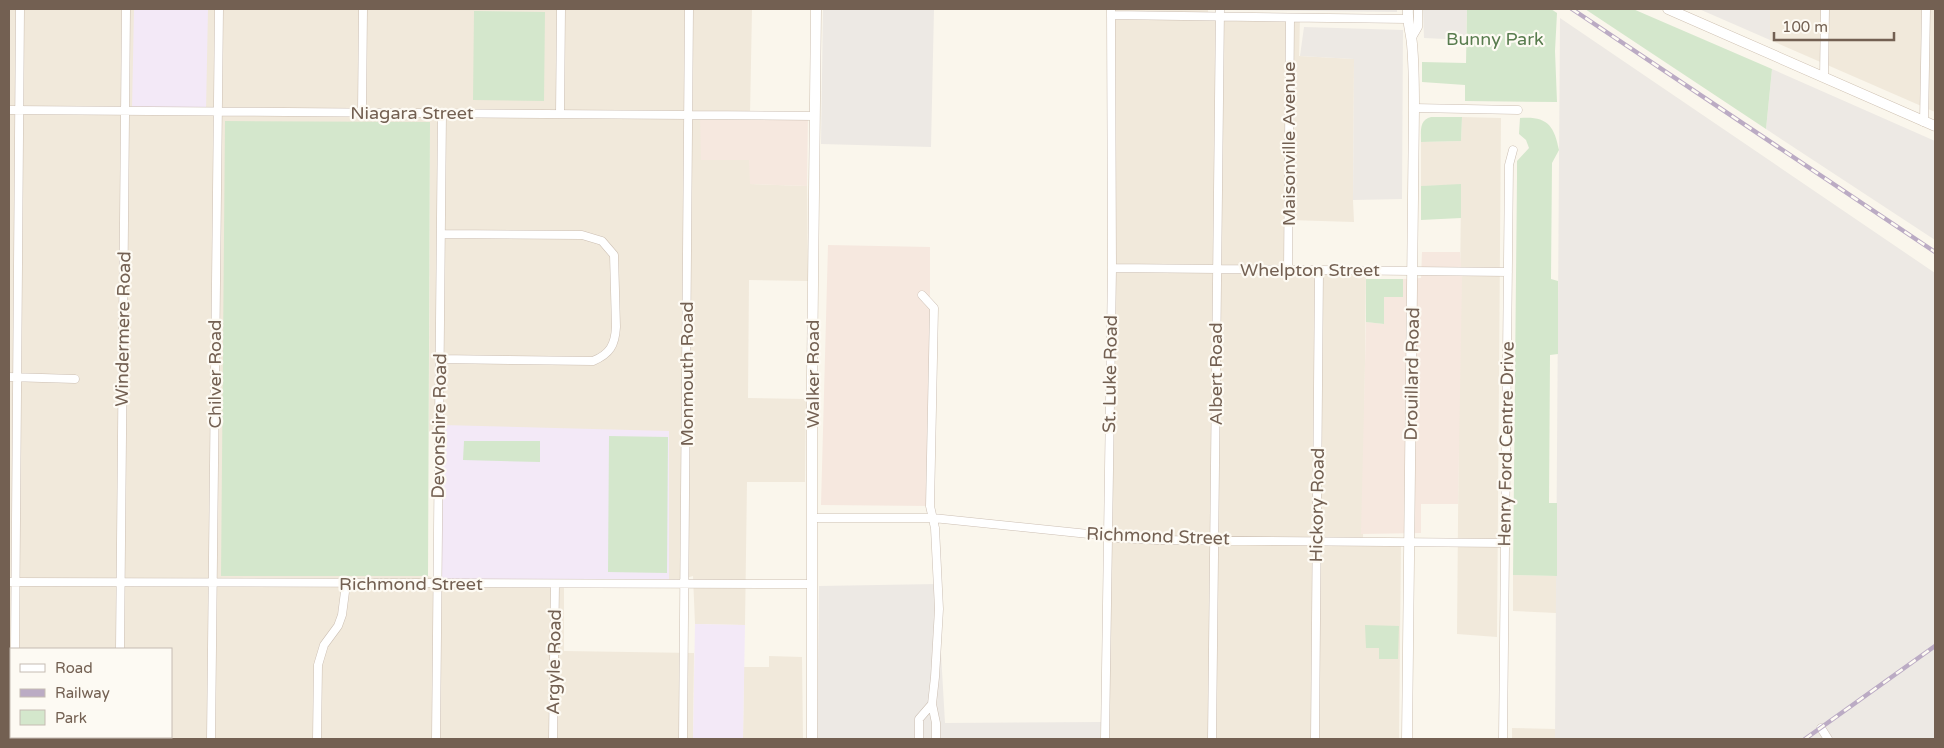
<svg xmlns="http://www.w3.org/2000/svg" width="1944" height="748" viewBox="0 0 1944 748" font-family="'Varela Round',sans-serif">
<style>
.residential{fill:#f1e9db;fill-rule:evenodd}
.commercial{fill:#f6e8df}
.industrial{fill:#ede9e4}
.education{fill:#f3e9f7}
.green{fill:#d4e7cc}
.lines{fill:none;stroke-linecap:round;stroke-linejoin:round}
.street-casing{stroke:#ccbfb3;stroke-width:9}
.secondary-casing{stroke:#cec0b1;stroke-width:11}
.street{stroke:#fff;stroke-width:8}
.secondary{stroke:#fff;stroke-width:10}
.rail-casing{stroke:#bbabc4;stroke-width:4.5}
.rail{stroke:#fdfaf3;stroke-width:2.5;stroke-dasharray:8;stroke-linecap:butt}
.labels{text-anchor:middle;dominant-baseline:central;stroke-width:4.5;stroke-linejoin:round;paint-order:stroke}
.park-label{font-size:18px;fill:#587c4e;stroke:#fdfaf3}
.street-label{font-size:18px;fill:#736052;stroke:#fdfaf3}
</style>
<rect width="100%" height="100%" fill="#faf6ec"/>
<path class="residential" d="M9,9H752L750,115L701,160H750V184L807,186L808,281L749,280L748,398L806,399L805,482H747L745,625L695,624L693,576L669,583L442,425L429,432L430,122L221,576H428L441,580L564,581V651L694,653L693,739H9ZM11,649H171V737H11Z
M1110,9H1208V15L1300,18L1299,56L1354,59L1353,200L1354,222L1289,220L1288,269L1366,270L1363,540L1401,542L1399,739H1106Z
M1770,9H1935V112L1770,40Z
M1462,117L1501,118L1497,637L1457,634L1461,185L1421,186V142L1461,141Z
M1513,575L1557,576L1556,613L1513,611Z
M769,656L802,657L803,739H743L744,667H769Z
M1512,728L1556,729L1555,739H1512Z"/>
<path class="commercial" d="M700,114L808,115L807,186L750,184L749,160H701Z
M828,245L930,247V506L821,505Z
M1422,252H1460L1462,279L1458,504H1421V533L1361,534L1366,322L1384,324V297H1403V279L1421,278Z"/>
<path class="industrial" d="M823,9H934L931,147L821,144Z
M1230,9H1397V12L1230,10Z
M1423,9H1467L1466,40L1424,38Z
M1699,9H1770V40Z
M1560,18L1935,273V739H1555Z
M1304,27L1403,30L1402,199L1353,200L1354,59L1300,56Z
M1772,69L1935,141V240L1766,129Z
M937,584L945,723L1101,722L1100,739H817L819,586Z"/>
<path class="education" d="M134,9H208L206,111L132,109Z
M442,425L669,431V583L441,580Z
M695,624L745,625L743,739H693Z"/>
<path class="green" d="M1467,9H1551L1557,13L1555,51L1557,102L1465,101V85L1422,82V62L1466,63Z
M1585,9H1633L1772,69L1766,129Z
M474,11L545,12L544,101L473,100Z
M1431,117H1462L1461,141L1421,142C1421,131 1419,120 1431,117Z
M1520,118C1547,116 1554,125 1559,150L1552,163L1551,279L1558,281V354L1550,355L1549,503H1557V576L1513,575L1517,177V161L1529,148L1526,140L1519,134Z
M225,121L430,122L428,576H221Z
M1461,184V218L1421,220V186Z
M1366,279H1403V297H1384V324L1366,322Z
M609,436L668,437L667,573L608,572Z
M464,441H540V462L463,460Z
M1365,625L1399,626L1398,659H1379V648H1366Z"/>
<g class="lines">
<defs>
<path id="street" d="M1111,15L1407,19
M1411,39L1418,27V9
M1824,77L1825,9
M1414,108L1518,110
M9,110L815,116
M362,112L363,9
M560,114L561,9
M1924,122L1926,9
M1112,268L1508,272
M1288,270L1290,18
M922,295L934,308L930,506L935,528L939,609L935,677L932,704L936,723V739
M439,359L593,361C610,354 615,345 616,327L614,255L602,241L582,235L441,234
M9,377L75,379
M812,518H933L1108,536L1117,538L1158,540L1505,543
M9,582L812,584
M15,649L20,9
M120,649L126,9
M1821,728L1828,739
M15,739V737
M119,739V737
M211,739L219,9
M317,739L318,665L324,645L338,626L342,615L346,584
M436,739L442,113
M553,739L555,584
M683,739L689,9
M919,739V719L932,704
M1105,739L1112,268L1111,9
M1212,739L1220,9
M1315,739L1319,270
M1503,739L1509,165L1513,150"/>
<path id="secondary" d="M1668,9L1935,126
M812,739V376L816,9
M1407,739L1414,108C1414,87 1414,66 1412,44C1411,32 1407,21 1408,9"/>
</defs>
<use href="#street" class="street-casing"/>
<use href="#secondary" class="secondary-casing"/>
<use href="#street" class="street"/>
<use href="#secondary" class="secondary"/>
<defs>
<path id="rail" d="M1572,9L1935,252
M1805,739L1935,646"/>
</defs>
<use href="#rail" class="rail-casing"/>
<use href="#rail" class="rail"/>
</g>
<g class="labels">
<g class="park-label">
<text x="1495" y="39">Bunny Park</text>
</g>
<g class="street-label">
<text x="412" y="113">Niagara Street</text>
<text transform="translate(1289 144) rotate(-90)">Maisonville Avenue</text>
<text x="1310" y="270">Whelpton Street</text>
<text transform="translate(123 329) rotate(-89)">Windermere Road</text>
<text transform="translate(215 374) rotate(-90)">Chilver Road</text>
<text transform="translate(687 374) rotate(-90)">Monmouth Road</text>
<text transform="translate(813 374) rotate(-90)">Walker Road</text>
<text transform="translate(1110 374) rotate(-89)">St. Luke Road</text>
<text transform="translate(1216 374) rotate(-90)">Albert Road</text>
<text transform="translate(1412 374) rotate(-89)">Drouillard Road</text>
<text transform="translate(439 426) rotate(-89)">Devonshire Road</text>
<text transform="translate(1506 444) rotate(-89)">Henry Ford Centre Drive</text>
<text transform="translate(1317 505) rotate(-89)">Hickory Road</text>
<text transform="translate(1158 536) rotate(2)">Richmond Street</text>
<text x="411" y="584">Richmond Street</text>
<text transform="translate(554 662) rotate(-89)">Argyle Road</text>
</g>
</g>
<rect width="1944" height="748" fill="none" stroke="#736052" stroke-width="20"/>
<rect x="10" y="648" width="162" height="90" fill="#fdfaf3" stroke="#c6bcb3"/>
<rect x="20" y="664" width="25" height="8" fill="#ffffff" stroke="#c6bcb3"/>
<text x="55" y="673" font-size="15" fill="#736052">Road</text>
<rect x="20" y="689" width="25" height="8" fill="#bbabc4" stroke="#c6bcb3"/>
<text x="55" y="698" font-size="15" fill="#736052">Railway</text>
<rect x="20" y="710" width="25" height="15" fill="#d4e7cc" stroke="#c6bcb3"/>
<text x="55" y="723" font-size="15" fill="#736052">Park</text>
<path d="M1774 32v8h120v-8" fill="none" stroke="#736052" stroke-width="2.5"/>
<text x="1782" y="32" font-size="15" fill="#736052" stroke="#fdfaf3" stroke-width="4" paint-order="stroke">100 m</text>
</svg>
